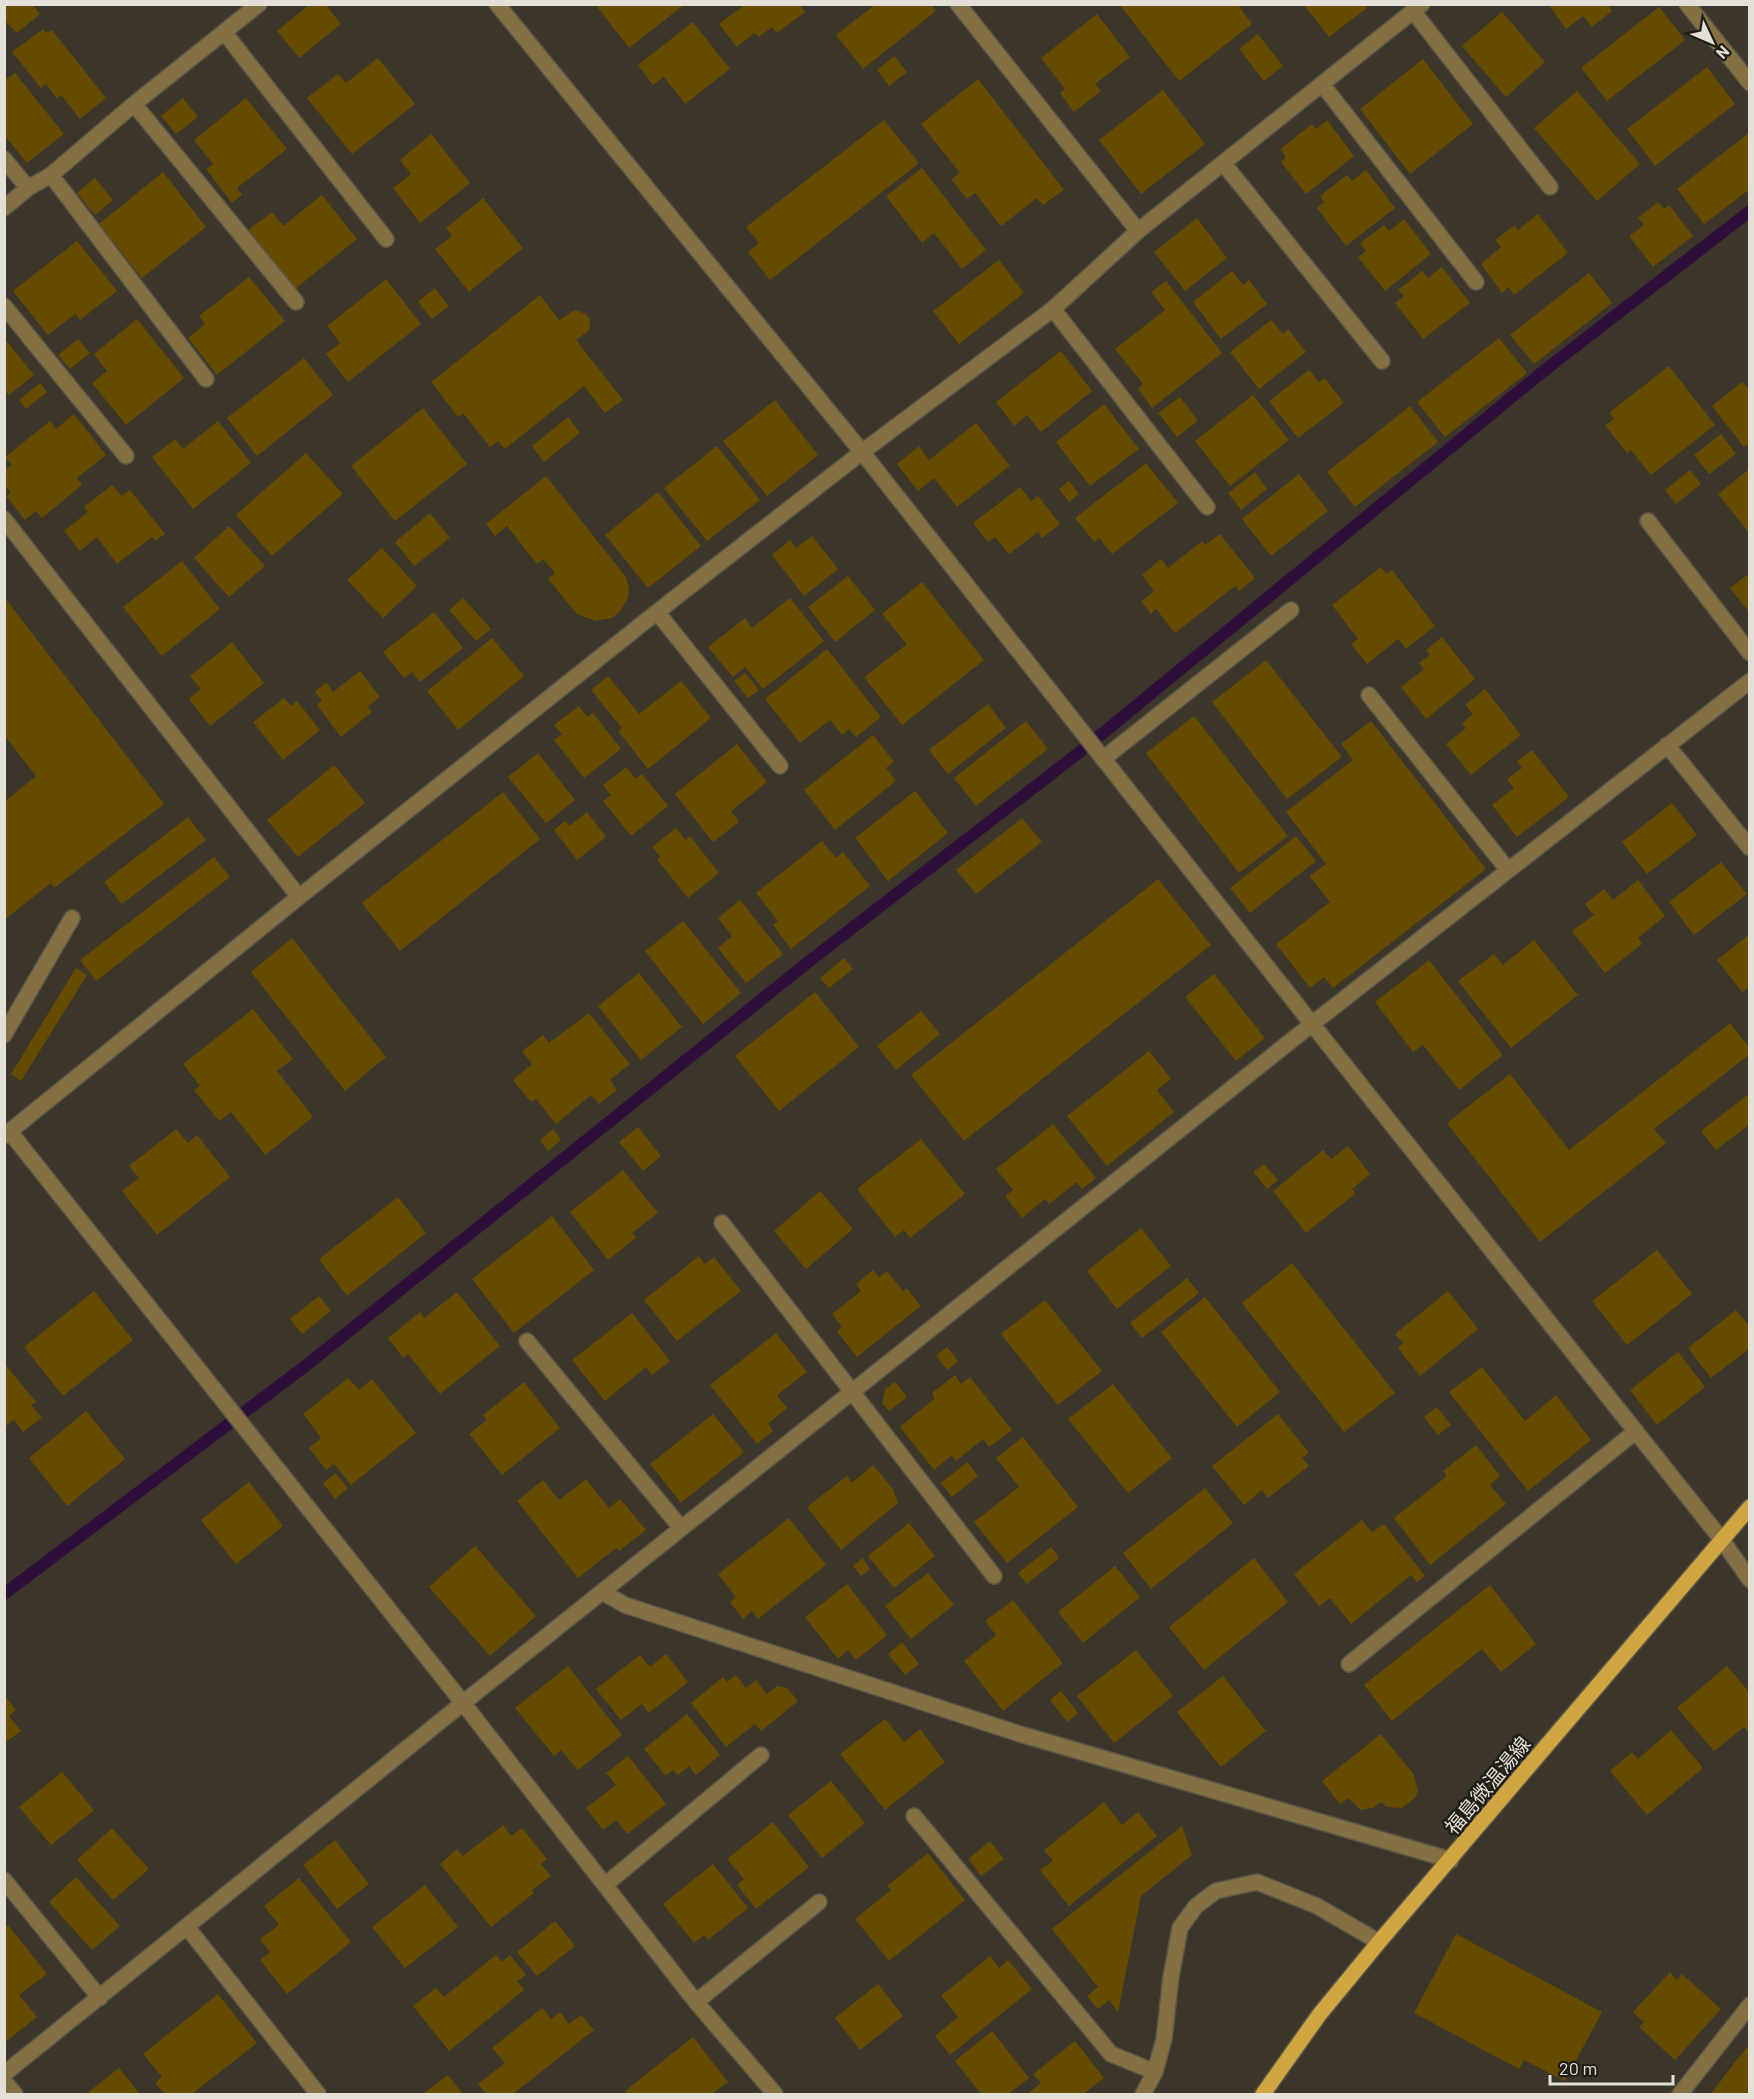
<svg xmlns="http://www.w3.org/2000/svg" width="1754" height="2099" viewBox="0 0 1754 2099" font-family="Barlow,'Noto Sans JP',sans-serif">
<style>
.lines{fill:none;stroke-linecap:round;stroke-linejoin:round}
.stream{stroke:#300e3c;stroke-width:12}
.building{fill:#664c00}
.minor-casing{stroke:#595548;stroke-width:18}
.major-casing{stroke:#595548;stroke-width:18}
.minor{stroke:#847043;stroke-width:15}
.major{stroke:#d0a641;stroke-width:15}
.labels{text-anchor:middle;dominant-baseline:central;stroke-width:5;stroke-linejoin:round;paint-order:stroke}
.street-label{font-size:20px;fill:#e4e0d8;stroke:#201e18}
</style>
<rect width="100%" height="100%" fill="#3b3629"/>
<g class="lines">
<path class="stream" d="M4,1594L308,1364L807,963L1081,751L1545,370L1750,211"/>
</g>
<path class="building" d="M4,4H32L40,14L17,33L4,20Z
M310,4H325L341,24L299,58L277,31Z
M595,4H685L629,48Z
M739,4H799L805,12L777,33L772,27L759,37L755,33L737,47L719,24L742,7Z
M876,4H931L936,11L863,69L836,35Z
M1119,4H1153L1154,6L1157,4H1237L1252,24L1179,81Z
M1303,4H1364L1367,8L1329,37Z
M1548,4H1607L1612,11L1592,27L1583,16L1566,29Z
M1659,7L1685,40L1607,101L1581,68Z
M1502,12L1545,62L1506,97L1462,46Z
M1097,14L1130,57L1095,84L1101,91L1074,112L1060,93L1065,89L1041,58Z
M693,22L730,69L685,104L664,77L653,85L638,65Z
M43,29L46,33L52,30L106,98L80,119L61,95L57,99L46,84L41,88L12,52Z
M1258,34L1283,66L1264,81L1239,49Z
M894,56L907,72L889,86L877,70Z
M378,58L415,104L352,154L307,98L338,74L346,83Z
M1423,59L1473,124L1410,174L1360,109Z
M1707,67L1735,104L1655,166L1627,129Z
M15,73L64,134L27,163L4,135V81Z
M978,79L1064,190L1043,205L1037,198L1001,226L975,193L967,199L951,179L960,173L921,124Z
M1163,90L1205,144L1141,194L1099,140Z
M1577,91L1640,164L1597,201L1534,128Z
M183,98L198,117L176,134L161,116Z
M246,98L287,149L237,188L242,195L232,203L206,169L213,164L194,140Z
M884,120L919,163L770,280L748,252L759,243L746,227Z
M1327,120L1354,156L1306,194L1281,162L1286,157L1280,149L1312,124L1316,129Z
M1750,132V189L1704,224L1677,189Z
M431,134L470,183L420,223L393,188L411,174L400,160Z
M922,168L986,250L962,269L934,233L922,243L886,196Z
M1366,170L1395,208L1346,246L1317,208L1324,202L1320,196L1347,175L1352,181Z
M163,172L206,227L142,278L99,224Z
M95,178L113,200L95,215L77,193Z
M322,195L357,239L295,289L248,230L272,212L283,226Z
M483,198L523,248L469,292L435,249L452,236L446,228Z
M1658,202L1664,209L1669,205L1693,236L1653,267L1629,236L1644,225L1638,218Z
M1538,214L1568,253L1514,295L1509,287L1502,293L1481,264L1501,247L1495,240L1515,225L1518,230Z
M1197,218L1227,258L1185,291L1154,252Z
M1404,219L1431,254L1385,291L1358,257L1366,251L1360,243L1384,225L1389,231Z
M77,241L117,291L80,320L75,314L48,335L13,291Z
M999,260L1024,293L959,344L933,311Z
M1442,267L1470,303L1423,339L1395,303L1404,296L1398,290L1422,271L1428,278Z
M1232,271L1243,285L1249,280L1267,304L1221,339L1193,302Z
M1589,273L1612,303L1534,364L1510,335Z
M249,277L285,321L217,375L188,338L205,324L199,316Z
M386,279L421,324L348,382L326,354L340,343L327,326Z
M1166,281L1222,353L1152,408L1138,389L1143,384L1115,349L1165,310L1151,292Z
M435,288L449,306L432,319L418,302Z
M540,295L559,320L575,310L586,314L590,320V327L587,332L576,340L623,400L605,413L584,386L505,449L498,441L490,447L463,413L458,417L431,382Z
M137,319L184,378L126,425L92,383L107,371L94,354Z
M1271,320L1283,334L1288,329L1306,352L1259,389L1230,352Z
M4,338L34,375L9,395L4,390Z
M1499,338L1527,373L1445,437L1417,402Z
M78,339L90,353L70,369L58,355Z
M1061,351L1092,391L1041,432L1027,415L1014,426L996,402Z
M304,358L333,395L257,456L227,418Z
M1669,366L1715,425L1651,475L1631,450L1627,453L1605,425L1614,419L1609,413Z
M1309,370L1319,382L1325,378L1344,403L1298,438L1269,401Z
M1742,382L1750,390V443L1744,447L1712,406Z
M40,383L47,392L26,409L19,400Z
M1253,395L1289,440L1230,486L1195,441Z
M1180,397L1198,421L1177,437L1158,413Z
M775,400L818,455L767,496L723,441Z
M1104,404L1139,449L1090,486L1056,442Z
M1410,406L1438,442L1355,507L1327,472Z
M423,408L467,464L395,521L351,466Z
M74,414L106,455L77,478L82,485L42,518L36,511L25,520L6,496L11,492L4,484V471L12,465L5,457L50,421L56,429Z
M568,417L580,433L544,462L532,446Z
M218,421L251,463L193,509L152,457L175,439L183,449Z
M976,423L1010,466L957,507L934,478L918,491L897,464L919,446L929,460Z
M1721,434L1736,454L1709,474L1694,455Z
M717,446L760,500L707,541L664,488Z
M306,453L343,494L272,556L236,515Z
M1146,463L1178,503L1112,554L1099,538L1094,542L1075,518Z
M1690,470L1701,484L1676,504L1665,490Z
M1748,470L1750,472V534L1718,494Z
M1255,472L1267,489L1241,510L1228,493Z
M1299,474L1328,511L1271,556L1242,519Z
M546,476L625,576L629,587L628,598L620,611L612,618L596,621L577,614L548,579L555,573L543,559L537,564L507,526L495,536L486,524Z
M1069,481L1079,494L1069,502L1059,489Z
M112,485L122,496L130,490L165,534L155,541L152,537L117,564L97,537L80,551L64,531L88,512L84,507Z
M1020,487L1031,501L1038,496L1060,524L1042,538L1038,532L1009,554L995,537L988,542L973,523Z
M658,492L701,546L648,588L605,535Z
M430,513L450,538L414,566L395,542Z
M229,526L265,566L229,597L194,558Z
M1220,534L1255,578L1239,591L1235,586L1175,633L1156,609L1151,614L1141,601L1154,591L1142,575L1161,559L1168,568L1202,541L1205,545Z
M812,536L838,569L804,596L772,555L790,540L796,548Z
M382,548L417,586L383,618L347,580Z
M182,561L220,609L162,656L123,607Z
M1381,567L1386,574L1392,570L1435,626L1406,649L1398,639L1367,664L1351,644L1358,639L1332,605Z
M1750,573V613L1730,588Z
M848,576L875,610L835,642L808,607Z
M922,582L984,660L902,725L864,677L907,644L882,614Z
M4,597L164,804L54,888L51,883L4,920V802L36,776L4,735Z
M463,598L491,629L476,641L449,610Z
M790,598L824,641L763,689L745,667L733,677L708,647L745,618L752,628Z
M434,612L463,648L420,682L412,672L404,678L383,652Z
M1442,637L1475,679L1426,719L1401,687L1424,669L1419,663L1430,655L1426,650Z
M492,638L524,676L458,730L427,691Z
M232,642L264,683L210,726L189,699L201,689L190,676Z
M827,649L881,717L856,737L849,729L842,735L830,720L800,743L765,699Z
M1266,660L1342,757L1287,799L1212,702Z
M360,671L380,697L367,707L372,712L341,737L317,705L322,701L315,692L326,682L333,692Z
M745,673L759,690L748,698L734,681Z
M608,676L639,714L681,681L711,718L648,769L618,731L622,728L591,690Z
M1485,689L1521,735L1471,775L1446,744L1466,728L1462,723L1473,714L1465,705Z
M284,698L291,706L297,701L320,730L283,760L253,722Z
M988,704L1006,728L948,774L929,750Z
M579,706L587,717L593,713L621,749L584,778L554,740L562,734L554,725Z
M1194,716L1288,836L1239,873L1146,753Z
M1026,721L1048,749L976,806L954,778Z
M1371,721L1486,869L1333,988L1324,977L1310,988L1276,944L1330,902L1309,876L1326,864L1286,812L1353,760L1341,744Z
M873,735L894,762L886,768L896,781L835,830L804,790Z
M737,744L767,782L731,811L739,822L713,842L675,794Z
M1532,750L1569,797L1517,837L1492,805L1514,788L1507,779L1522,768L1517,761Z
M538,753L575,800L546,823L508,777Z
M334,765L365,803L298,857L267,820Z
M626,767L636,779L642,774L668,806L631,836L603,801L611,795L603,785Z
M915,791L948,833L888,881L855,838Z
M503,792L540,839L400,951L362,903Z
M1672,803L1697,835L1647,874L1622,842Z
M587,812L606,837L577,860L554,830L565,821L569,826Z
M188,817L206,840L122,904L104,882Z
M1022,818L1042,842L976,894L956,870Z
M676,828L685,840L690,836L719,873L688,898L658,861L657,859L660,856L652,847Z
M1296,836L1316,861L1250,913L1230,888Z
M822,841L836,858L843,852L870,886L791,949L773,925L778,921L756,893Z
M214,857L230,877L96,981L80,960Z
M1721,862L1747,894L1694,935L1669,902Z
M1158,879L1211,945L964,1141L911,1075Z
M1638,880L1665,916L1638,938L1642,944L1605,973L1572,931L1594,915L1585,904L1604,889L1613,900Z
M740,900L783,954L746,983L718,948L732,936L718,918Z
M683,921L741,993L703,1024L645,951Z
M1750,934V986L1742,992L1717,960Z
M292,938L386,1057L345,1091L251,972Z
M1534,940L1578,995L1511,1048L1458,981L1494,954L1503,965Z
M844,958L853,969L829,988L820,978Z
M1429,960L1503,1055L1459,1090L1423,1045L1413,1052L1375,1002Z
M76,968L87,975L21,1081L11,1074Z
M639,973L682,1027L641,1060L598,1006Z
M1214,974L1265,1038L1236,1061L1185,997Z
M815,992L859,1047L779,1111L735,1056Z
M253,1009L293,1059L277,1071L313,1117L265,1155L231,1112L219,1121L194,1090L200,1086L183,1064Z
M921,1011L940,1034L896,1070L877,1046Z
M589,1013L630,1064L610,1080L617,1090L599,1104L591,1095L556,1124L536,1099L531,1102L513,1080L532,1064L522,1051L543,1035L549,1043Z
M1730,1023L1750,1048V1054L1654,1129L1666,1143L1540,1242L1447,1123L1510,1074L1569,1150Z
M1149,1051L1171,1079L1157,1090L1174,1112L1107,1166L1067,1116Z
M1750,1093V1124L1716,1150L1701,1131Z
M1053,1124L1096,1178L1082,1189L1077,1182L1049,1204L1045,1199L1022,1218L1005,1196L1013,1190L996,1169Z
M638,1127L661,1156L643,1171L619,1142Z
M176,1129L188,1143L197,1135L230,1177L157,1235L122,1191L139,1178L129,1166Z
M553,1129L561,1140L548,1151L540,1140Z
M921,1139L965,1194L910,1238L904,1230L895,1237L857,1189Z
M1348,1146L1370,1174L1352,1189L1355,1194L1306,1233L1273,1191L1323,1150L1331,1159Z
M1264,1164L1278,1180L1267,1189L1253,1172Z
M623,1170L658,1213L632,1233L636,1238L608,1260L570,1212Z
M820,1191L853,1229L806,1269L774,1231Z
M398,1197L426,1233L347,1296L319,1259Z
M552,1216L594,1270L514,1333L472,1279Z
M1141,1228L1171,1266L1117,1309L1087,1271Z
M1657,1250L1692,1294L1627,1345L1592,1301Z
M699,1256L705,1264L714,1257L741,1291L677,1341L644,1300Z
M1292,1263L1395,1393L1344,1432L1242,1303Z
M873,1270L879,1277L887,1271L903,1291L907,1288L921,1306L857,1357L837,1332L842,1327L832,1314L861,1291L856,1284Z
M1187,1278L1199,1293L1142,1338L1130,1323Z
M94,1291L133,1340L63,1396L24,1347Z
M1448,1291L1478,1329L1420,1376L1398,1348L1403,1343L1395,1334Z
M457,1292L500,1346L440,1394L408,1354L403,1358L388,1338L420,1312L424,1318Z
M319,1296L331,1311L302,1334L290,1319Z
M1205,1297L1280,1392L1237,1427L1161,1332Z
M1045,1300L1102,1371L1058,1405L1001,1334Z
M1736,1310L1750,1327V1348L1711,1378L1688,1348Z
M632,1313L670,1361L652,1375L646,1367L605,1401L572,1360Z
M776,1333L807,1372L777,1395L787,1408L768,1424L773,1431L757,1444L710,1385Z
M947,1347L958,1361L947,1370L936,1355Z
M1678,1352L1705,1387L1657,1425L1630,1390Z
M4,1363L36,1402L31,1405L42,1418L23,1432L14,1420L4,1427Z
M1482,1367L1525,1421L1556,1395L1591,1440L1528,1491L1449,1392Z
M955,1375L961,1384L970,1377L1012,1430L989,1447L983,1439L956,1461L952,1455L934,1470L900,1427L935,1398L932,1393Z
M348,1378L359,1390L372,1379L416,1433L351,1485L334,1464L326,1470L309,1448L321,1438L303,1414Z
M524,1382L560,1428L502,1475L469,1434L487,1420L483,1415Z
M895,1382L907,1397L889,1411L882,1403L885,1389Z
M1113,1384L1172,1458L1128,1493L1068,1419Z
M1437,1407L1451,1425L1438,1435L1424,1417Z
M86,1411L125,1459L67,1506L29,1458Z
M713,1414L744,1452L681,1503L650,1464Z
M1278,1414L1309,1453L1302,1458L1309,1466L1268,1498L1262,1490L1244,1505L1212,1466Z
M1023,1437L1078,1507L1007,1563L974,1522L1019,1487L996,1458Z
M1476,1445L1500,1476L1490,1485L1506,1504L1430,1565L1394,1518L1447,1476L1443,1471Z
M967,1462L978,1476L952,1497L941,1483Z
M873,1465L893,1489L898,1503L841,1550L807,1507L847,1476L852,1483Z
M335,1473L348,1488L335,1499L323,1483Z
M586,1479L609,1508L620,1499L646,1530L619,1551L616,1548L578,1578L517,1501L543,1480L559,1500Z
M249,1482L283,1526L236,1564L201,1520Z
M1205,1488L1233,1523L1151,1589L1123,1553Z
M789,1518L826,1565L758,1619L752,1611L743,1619L730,1602L736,1597L718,1574Z
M1362,1520L1372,1532L1384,1524L1425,1576L1417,1582L1411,1575L1351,1624L1330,1598L1319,1606L1294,1574Z
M909,1523L935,1556L894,1588L868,1556Z
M475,1546L536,1616L490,1656L429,1587Z
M1051,1547L1059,1558L1027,1584L1018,1573Z
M862,1558L870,1569L861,1576L853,1566Z
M1254,1558L1288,1602L1204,1670L1169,1627Z
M1115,1566L1140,1597L1083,1643L1058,1612Z
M928,1573L954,1605L911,1639L885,1606Z
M847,1584L887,1635L856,1660L848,1650L838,1659L805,1617Z
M1490,1585L1536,1644L1501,1672L1482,1649L1392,1721L1364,1685Z
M1013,1600L1063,1663L1003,1711L964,1661L996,1635L985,1621Z
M902,1642L919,1664L905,1675L888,1654Z
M1136,1650L1173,1696L1114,1743L1077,1696Z
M666,1654L688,1682L649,1713L642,1704L621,1720L596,1689L640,1655L650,1667Z
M568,1666L622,1735L578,1770L561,1750L554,1756L515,1708Z
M1727,1666L1750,1693V1733L1744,1727L1714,1751L1677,1708Z
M736,1675L746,1688L756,1680L767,1694L777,1686L787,1688L798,1701L761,1731L755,1724L726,1747L691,1703L723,1677L727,1682Z
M1223,1676L1266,1731L1221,1767L1177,1712Z
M1061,1691L1078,1713L1067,1722L1050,1700Z
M4,1695L16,1710L9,1716L21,1731L4,1743Z
M687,1714L720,1755L696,1775L689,1766L678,1775L673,1770L666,1776L644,1749Z
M885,1719L904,1742L920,1729L945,1762L885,1810L840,1754Z
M1671,1730L1703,1768L1647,1815L1610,1771L1632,1752L1638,1759Z
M1381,1734L1414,1775L1418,1791L1415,1798L1402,1808L1387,1807L1381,1802L1372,1808L1361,1810L1348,1798L1340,1804L1322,1781Z
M628,1756L666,1804L627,1834L616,1820L603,1830L586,1808L616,1785L606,1773Z
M62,1772L94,1810L51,1845L19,1807Z
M831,1781L865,1823L822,1858L788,1815Z
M1104,1802L1122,1825L1138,1812L1157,1836L1069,1906L1040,1870L1053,1861L1044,1850Z
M773,1822L809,1867L756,1909L737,1885L744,1879L727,1859Z
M503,1825L511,1836L522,1828L547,1859L541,1864L551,1876L532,1890L534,1893L491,1927L440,1864L457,1849L463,1856Z
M1182,1826L1192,1855L1141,1896L1118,2012L1109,2000L1098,2009L1087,1996L1098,1987L1052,1929Z
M112,1828L149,1869L113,1900L77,1860Z
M335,1840L369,1884L337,1909L303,1865Z
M990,1841L1004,1859L981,1876L968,1859Z
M928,1853L965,1900L889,1961L855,1919L891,1890L887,1886Z
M713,1864L748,1908L708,1940L704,1935L694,1943L663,1904Z
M76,1877L120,1926L92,1950L49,1902Z
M299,1878L351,1942L287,1994L260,1960L270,1952L260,1939L279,1925L264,1906Z
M425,1885L458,1927L405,1968L372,1927Z
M555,1921L575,1946L537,1976L517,1952Z
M8,1925L47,1974L19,1995L37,2017L4,2043V1929Z
M1456,1934L1602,2012L1565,2081L1524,2060L1519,2069L1414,2013Z
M496,1955L502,1962L510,1955L526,1975L517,1981L524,1990L449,2051L413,2006L436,1988L444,1997Z
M990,1956L999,1968L1008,1960L1032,1989L950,2055L935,2036L958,2017L941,1996Z
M1670,1972L1677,1980L1682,1974L1721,2009L1675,2060L1639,2027L1644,2022L1633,2012Z
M878,1984L903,2016L860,2050L835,2018Z
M218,1994L257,2043L192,2094H165L155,2083L162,2077L143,2054Z
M542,2008L551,2019L560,2012L569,2024L581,2015L594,2030L513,2094H486L478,2084L505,2063L492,2048Z
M992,2031L1029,2078L1008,2094H981L955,2061Z
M693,2037L728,2082L712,2094H628L625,2091Z
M1075,2041L1104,2078L1083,2094H1027L1041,2083L1033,2074Z
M1750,2044V2094H1711L1735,2062Z
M119,2068L140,2094H86Z
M448,2075L463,2094H423Z"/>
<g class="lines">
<defs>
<path id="minor" d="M497,4L862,452L1312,1024L1722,1540L1750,1580
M958,4L1138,231
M1687,4L1750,83
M1413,11L1550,187
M224,32L386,239
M1322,84L1476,282
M134,104L296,302
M4,159L28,188
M1224,164L1382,361
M51,175L206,379
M4,208L28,188L51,175L134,104L259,4
M4,306L126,456
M1053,309L1207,507
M4,519L299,897L657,612L862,452L1053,309L1138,231L1422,4
M1648,521L1750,653
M657,612L780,766
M1369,695L1508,870
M1667,745L1750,848
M1103,759L1291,610
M4,1035L72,918
M10,1132L463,1703L696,2002L775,2094
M4,1136L299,897
M722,1223L994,1576
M527,1341L681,1528
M602,1592L625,1605L1020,1734L1451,1860
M1349,1664L1636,1431
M914,1816L1111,2054L1155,2072
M4,1880L100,1998
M605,1885L761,1755
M187,1927L318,2094
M696,2002L819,1902
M4,2074L463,1703L1312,1024L1750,681
M4,2081L15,2094
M1143,2094L1155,2072L1164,2039L1171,1977L1180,1928L1196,1906L1216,1891L1257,1882L1317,1906L1379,1942
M1680,2094L1750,2005"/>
<path id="major" d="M1263,2094L1319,2015L1379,1942L1750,1507"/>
</defs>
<use href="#minor" class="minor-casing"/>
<use href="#major" class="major-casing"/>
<use href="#minor" class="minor"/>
<use href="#major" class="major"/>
</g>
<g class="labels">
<g class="street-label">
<text transform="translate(1487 1785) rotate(-50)">福島微温湯線</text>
</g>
</g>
<rect width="1754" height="2099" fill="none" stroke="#e4e0d8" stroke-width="12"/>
<g transform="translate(1712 42) rotate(134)" stroke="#201e18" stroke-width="4.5" paint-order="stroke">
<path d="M0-4.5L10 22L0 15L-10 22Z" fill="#e4e0d8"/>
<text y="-9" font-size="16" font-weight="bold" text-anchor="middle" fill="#e4e0d8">N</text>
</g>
<path d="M1550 2075v9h123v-9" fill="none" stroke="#e4e0d8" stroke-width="3"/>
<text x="1559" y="2075" font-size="18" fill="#e4e0d8" stroke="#201e18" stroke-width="4.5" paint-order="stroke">20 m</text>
</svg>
